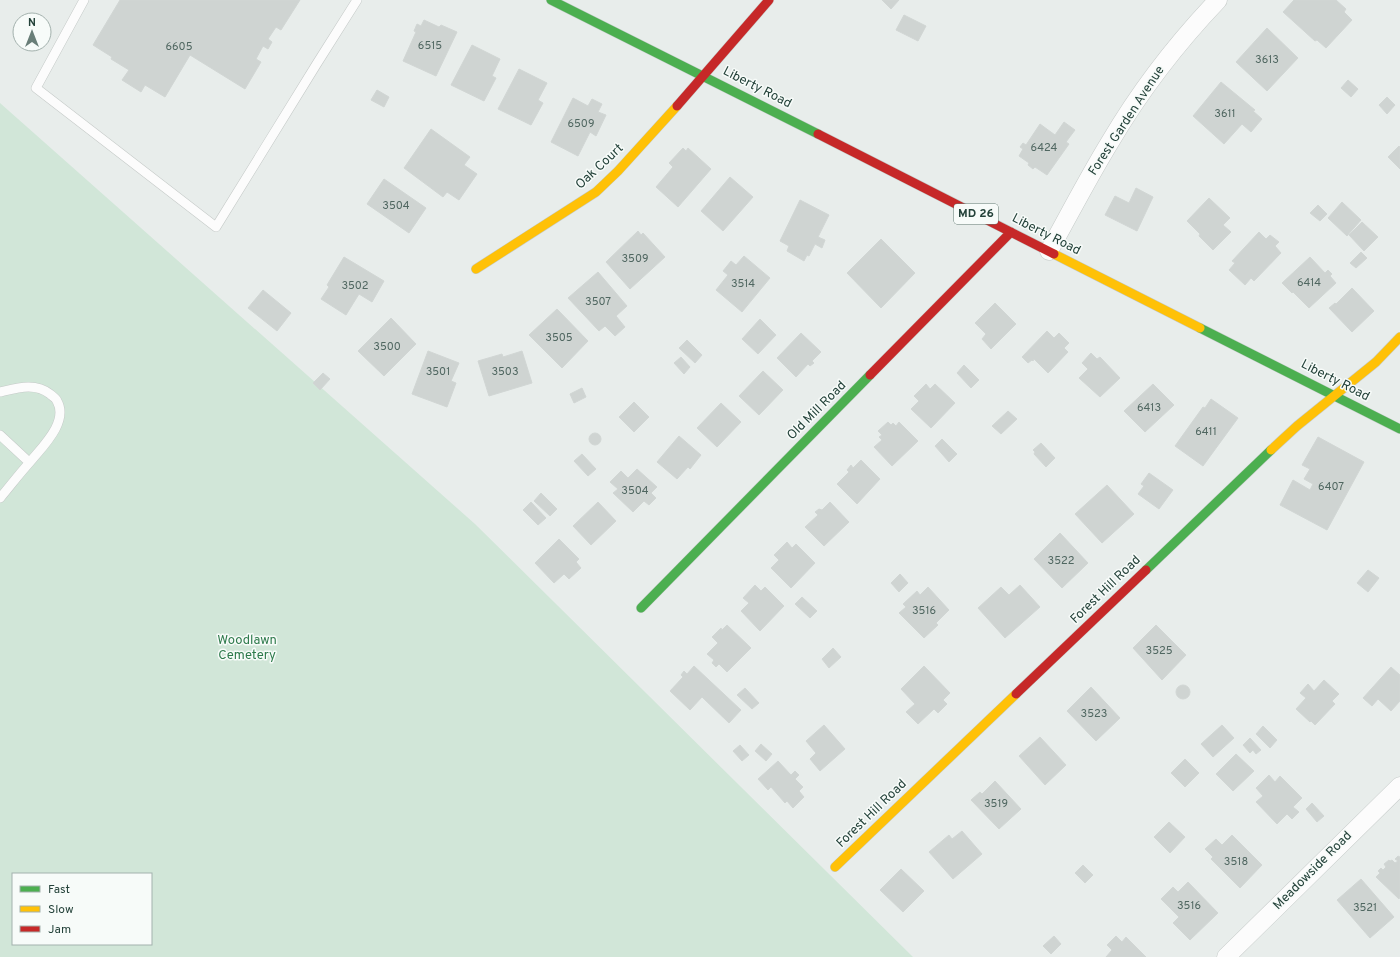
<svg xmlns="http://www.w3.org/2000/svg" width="1400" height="957" viewBox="0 0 1400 957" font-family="Overpass,sans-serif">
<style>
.green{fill:#d1e6d8;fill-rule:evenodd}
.building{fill:#cfd4d2;stroke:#d1d6d4}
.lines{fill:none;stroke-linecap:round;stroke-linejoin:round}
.lane-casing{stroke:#c5cac8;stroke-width:10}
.street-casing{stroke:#c5cac8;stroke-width:19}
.fast-casing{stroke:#c3cbc8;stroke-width:10}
.slow-casing{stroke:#c3cbc8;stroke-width:10}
.jam-casing{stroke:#c3cbc8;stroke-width:10}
.lane{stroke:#fcfcfc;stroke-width:9}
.street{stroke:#fcfcfc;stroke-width:18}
.fast{stroke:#4caf50;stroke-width:9}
.slow{stroke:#ffc107;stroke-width:9}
.jam{stroke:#c62828;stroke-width:9}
.labels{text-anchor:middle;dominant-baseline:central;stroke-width:3;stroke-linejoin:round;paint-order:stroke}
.number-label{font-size:11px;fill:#506761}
.shield{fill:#f7fbf9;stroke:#637a73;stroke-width:1}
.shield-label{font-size:12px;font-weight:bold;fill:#24423a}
.street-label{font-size:13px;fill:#24423a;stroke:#f7fbf9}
.park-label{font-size:13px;fill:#2d7a4b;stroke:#f7fbf9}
</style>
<rect width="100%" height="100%" fill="#e8edeb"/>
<path class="green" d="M0,103L475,524L913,957H0ZM13,874H151V944H13Z"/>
<path class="building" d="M120,0H300L281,30L276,27L268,39L272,42L268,49L263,46L256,59L261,62L245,89L190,55L165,97L145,85L141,92L122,80L129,70L111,59L112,57L93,45Z
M882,0H899L891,9Z
M1294,0H1336L1346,9L1344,12L1352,20L1326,48L1317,40L1315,41L1283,12Z
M904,15L926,26L918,41L896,30Z
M424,20L439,27L441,25L457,32L436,76L403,61L416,32L414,31L417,24L421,26Z
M1267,28L1298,58L1267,91L1236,62Z
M472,45L500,59L492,76L496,78L484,101L451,85Z
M519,69L547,83L538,100L543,103L531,125L498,109Z
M1348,80L1358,89L1351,97L1341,88Z
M1221,82L1255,110L1253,111L1262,119L1251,132L1242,124L1224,144L1193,116Z
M377,90L389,97L384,107L371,100Z
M1387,97L1395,105L1387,114L1379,105Z
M573,98L588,106L592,99L602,104L598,112L606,115L596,136L590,132L578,156L551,142Z
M1064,122L1075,130L1066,142L1069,144L1047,175L1035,167L1033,169L1028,165L1029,163L1019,156L1023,149L1020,147L1023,143L1026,145L1040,124L1055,135Z
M431,129L470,157L464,165L477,174L459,200L447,192L443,197L404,168Z
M1399,146L1400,147V169L1388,157Z
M683,148L686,151L688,148L711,169L678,207L656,187L673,167L669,163Z
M730,177L753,197L723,231L701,211Z
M384,179L426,208L409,233L367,204Z
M1136,188L1153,197L1137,231L1105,215L1115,196L1129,203Z
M1209,198L1230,218L1223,225L1231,232L1213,250L1199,236L1200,234L1187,221Z
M800,200L829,215L818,237L825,240L822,248L815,244L809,256L807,255L804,261L787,251L789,246L780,241Z
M1342,202L1361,220L1347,236L1328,218Z
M1318,205L1327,214L1320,221L1310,213Z
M1362,222L1378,237L1364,251L1349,235Z
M638,231L641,235L643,233L665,257L630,289L606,262Z
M1259,232L1266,239L1270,235L1279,242L1275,246L1281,253L1254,281L1251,278L1245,285L1229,270L1235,263L1232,261Z
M881,239L915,273L881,308L847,273Z
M1361,252L1367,258L1356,268L1350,263Z
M744,256L770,278L742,312L716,290L728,275L723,271L731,261L736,265Z
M344,257L384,281L372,302L359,294L346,315L321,299L329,287L327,285Z
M1310,257L1325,273L1328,270L1332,274L1330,276L1336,283L1309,308L1293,292L1292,293L1282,283Z
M598,272L627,306L616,316L625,327L615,336L605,326L599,331L568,298Z
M1352,288L1374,311L1352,332L1329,308L1335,303L1336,304Z
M263,290L291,313L277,331L248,308Z
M995,303L1016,324L991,349L982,339L986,334L975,323Z
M557,309L588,341L562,368L529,335Z
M391,318L416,344L384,376L358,351Z
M760,319L776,335L758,354L742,339Z
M1047,331L1054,338L1059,333L1069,343L1064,348L1068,352L1048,373L1034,359L1033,361L1032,360L1028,363L1022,357Z
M801,333L821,352L812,361L814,363L810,366L808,364L796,377L777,358Z
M687,340L702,355L695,363L679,348Z
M428,351L459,363L451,381L456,383L447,407L412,394Z
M522,351L532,383L489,396L478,361L502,354L503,357Z
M1091,353L1097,359L1100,357L1120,378L1100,397L1079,378L1088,369L1082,363Z
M681,357L690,367L684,374L674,363Z
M964,365L979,380L971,388L957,373Z
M763,371L783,390L759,415L739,396Z
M323,373L330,379L320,390L313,383Z
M926,384L930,389L935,384L955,403L931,428L911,409L919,401L914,396Z
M1153,384L1174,405L1145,432L1124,411Z
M582,388L586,397L574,403L570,394Z
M1211,399L1238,418L1203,466L1175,446L1203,407L1205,408Z
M634,402L649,417L634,432L619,417Z
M721,403L741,422L717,447L697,428Z
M1008,411L1017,419L1001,434L992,426Z
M888,422L891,425L893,423L896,426L899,422L918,441L892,466L874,447L882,440L879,437L882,435L878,431Z
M589 439a6 6 0 1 1 12 0a6 6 0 1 1-12 0Z
M679,436L701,455L690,469L688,467L677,479L657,462Z
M1318,437L1364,462L1327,530L1280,505L1293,480L1310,490L1313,484L1304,479L1310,469L1302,465Z
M942,439L957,454L949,462L935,446Z
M1041,443L1055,458L1046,467L1034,454L1035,452L1033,450Z
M582,454L596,469L588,476L574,461Z
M861,460L880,479L857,504L837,484L849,472L847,470L851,465L853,468Z
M637,469L657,487L651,493L656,498L649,505L644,501L633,512L613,493L618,489L610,482L621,471L628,478Z
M1149,473L1173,490L1159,509L1138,494L1144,486L1141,484Z
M1107,485L1134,514L1102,543L1075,514Z
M541,493L557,509L550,516L534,501Z
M531,502L546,518L538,525L523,510Z
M598,502L616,521L591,545L573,526Z
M830,502L849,522L824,546L805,527L818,515L815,512L819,509L822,510Z
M1060,533L1088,563L1062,588L1034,559Z
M559,539L579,559L576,562L581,568L569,579L564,574L554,583L535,563Z
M787,542L792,548L796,544L815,563L791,588L771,568L779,560L774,555Z
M1368,570L1379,578L1368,592L1357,583Z
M900,574L908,583L899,592L891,583Z
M755,585L761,591L765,587L784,606L760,631L741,611L749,603L743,598Z
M1020,585L1040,607L1005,638L978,608L1001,587L1009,595Z
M928,587L949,610L936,623L938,625L924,638L899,613L906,607L903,604L917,591L920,595Z
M802,597L817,611L810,618L795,604Z
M727,625L751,648L727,672L719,664L716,667L712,663L714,660L707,654L718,643L712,637L721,628L722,630Z
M1156,625L1186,655L1162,680L1133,648Z
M833,648L841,657L829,668L822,659Z
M694,666L741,710L729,723L702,697L690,710L670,691L683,677L681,675L684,671L687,674Z
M924,666L950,693L943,700L947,704L938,713L934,709L918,724L906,712L915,704L901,689Z
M1391,667L1400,675V701L1391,711L1378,699L1372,706L1363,698Z
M1324,680L1339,694L1332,701L1335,704L1315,725L1311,721L1310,722L1296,709L1306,698L1300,693L1308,684L1314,691Z
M1176 692a7 7 0 1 1 14 0a7 7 0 1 1-14 0Z
M1091,687L1120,718L1096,741L1067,711Z
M745,688L759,703L752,709L737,695Z
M824,725L845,749L820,771L810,759L816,753L806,741Z
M1222,725L1234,738L1213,757L1201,744Z
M1263,726L1277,740L1270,748L1256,734Z
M1040,737L1066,765L1045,785L1019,756Z
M1250,738L1261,750L1256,754L1253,750L1250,753L1243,745Z
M761,744L772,754L766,761L755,751Z
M740,745L749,755L742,761L733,751Z
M1236,754L1254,771L1233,791L1216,774Z
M1185,759L1199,773L1185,787L1171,773Z
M778,761L791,775L795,771L799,775L795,779L803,787L799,791L804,797L793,808L787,801L785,803L771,787L768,790L758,779Z
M1269,775L1275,782L1280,776L1302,798L1293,807L1299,812L1292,819L1287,814L1277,824L1256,802L1263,796L1256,788Z
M995,781L1021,809L999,829L971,800L980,792L982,794Z
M1312,803L1324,816L1317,822L1306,809Z
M1169,822L1185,837L1170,853L1154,837Z
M962,831L982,854L953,879L929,852L949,835L952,839Z
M1232,835L1262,865L1240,888L1211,859L1213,857L1205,849L1216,839L1222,845Z
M1398,856L1400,857V897L1399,899L1376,877L1380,873L1378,871L1381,868L1383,870L1386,867L1384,864L1389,860L1390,861L1392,860L1395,863L1398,861L1395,859Z
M1083,865L1093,875L1085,883L1075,873Z
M901,869L924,891L903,912L880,890Z
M1361,879L1394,917L1370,938L1337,900Z
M1188,882L1218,913L1190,940L1173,923L1179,917L1161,899L1173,887L1178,892Z
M1054,936L1061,944L1051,954L1043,946Z
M1116,936L1122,942L1126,937L1146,957H1106L1112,950L1107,945Z"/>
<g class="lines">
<defs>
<path id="lane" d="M84,0L36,88L216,227L316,65L357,0
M0,392C17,388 35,382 50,394C52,396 56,398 57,401C69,422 42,447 30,462C20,473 10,486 0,498
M0,435L29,462"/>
<path id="street" d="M1049,251C1069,215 1088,178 1110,142C1140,91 1177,43 1218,0
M1226,957L1400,786"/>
<path id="fast" d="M551,0L818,134
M1200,328L1400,429
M1146,570L1271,450
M641,608L870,375"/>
<path id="slow" d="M1054,254L1200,328
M476,269L596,192L618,171L677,106
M1271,450L1297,426L1376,362L1400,337
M835,867L1016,694"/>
<path id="jam" d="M677,106L769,0
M818,134L1054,254
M870,375L1011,232
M1016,694L1146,570"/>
</defs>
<use href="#lane" class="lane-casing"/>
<use href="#street" class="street-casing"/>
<use href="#fast" class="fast-casing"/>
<use href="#slow" class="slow-casing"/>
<use href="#jam" class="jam-casing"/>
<use href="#lane" class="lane"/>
<use href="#street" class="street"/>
<use href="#fast" class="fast"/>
<use href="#slow" class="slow"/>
<use href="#jam" class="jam"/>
</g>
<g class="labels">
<g class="number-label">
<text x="430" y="46">6515</text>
<text x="179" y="47">6605</text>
<text x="1267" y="60">3613</text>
<text x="1225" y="114">3611</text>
<text x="581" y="124">6509</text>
<text x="1044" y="148">6424</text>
<text x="396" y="206">3504</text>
<text x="635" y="259">3509</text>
<text x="1309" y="283">6414</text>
<text x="743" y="284">3514</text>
<text x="355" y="286">3502</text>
<text x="598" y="302">3507</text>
<text x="559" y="338">3505</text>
<text x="387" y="347">3500</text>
<text x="438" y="372">3501</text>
<text x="505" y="372">3503</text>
<text x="1149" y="408">6413</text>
<text x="1206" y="432">6411</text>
<text x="1331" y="487">6407</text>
<text x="635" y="491">3504</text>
<text x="1061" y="561">3522</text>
<text x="924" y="611">3516</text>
<text x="1159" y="651">3525</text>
<text x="1094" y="714">3523</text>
<text x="996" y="804">3519</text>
<text x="1236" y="862">3518</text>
<text x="1189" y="906">3516</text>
<text x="1365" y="908">3521</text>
</g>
<rect class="shield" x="954" y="204" width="44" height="20" rx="3"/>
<g class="shield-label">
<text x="976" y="214">MD 26</text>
</g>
<g class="street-label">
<text transform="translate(757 88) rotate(27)">Liberty Road</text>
<text transform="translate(1127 121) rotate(-57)">Forest Garden Avenue</text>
<text transform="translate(600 167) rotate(-43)">Oak Court</text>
<text transform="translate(1046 235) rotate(27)">Liberty Road</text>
<text transform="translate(1335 381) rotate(27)">Liberty Road</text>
<text transform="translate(817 411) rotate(-45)">Old Mill Road</text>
<text transform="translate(1106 590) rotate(-44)">Forest Hill Road</text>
<text transform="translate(872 814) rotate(-44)">Forest Hill Road</text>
<text transform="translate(1313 871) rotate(-45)">Meadowside Road</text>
</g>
<g class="park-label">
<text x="247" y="641">Woodlawn<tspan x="247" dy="15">Cemetery</tspan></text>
</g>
</g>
<rect x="12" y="873" width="140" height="72" fill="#f7fbf9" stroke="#a3b1ad"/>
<rect x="20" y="886" width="20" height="6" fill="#4caf50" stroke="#a3b1ad"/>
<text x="48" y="893" font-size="12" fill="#24423a">Fast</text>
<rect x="20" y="906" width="20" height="6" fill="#ffc107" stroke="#a3b1ad"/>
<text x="48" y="913" font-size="12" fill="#24423a">Slow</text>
<rect x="20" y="926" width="20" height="6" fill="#c62828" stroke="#a3b1ad"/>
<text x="48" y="933" font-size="12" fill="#24423a">Jam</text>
<g transform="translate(32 32)"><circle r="19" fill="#f7fbf9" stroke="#a3b1ad"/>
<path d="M0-3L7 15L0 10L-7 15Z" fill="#697e78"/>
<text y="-6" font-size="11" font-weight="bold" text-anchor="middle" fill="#24423a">N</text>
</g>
</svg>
